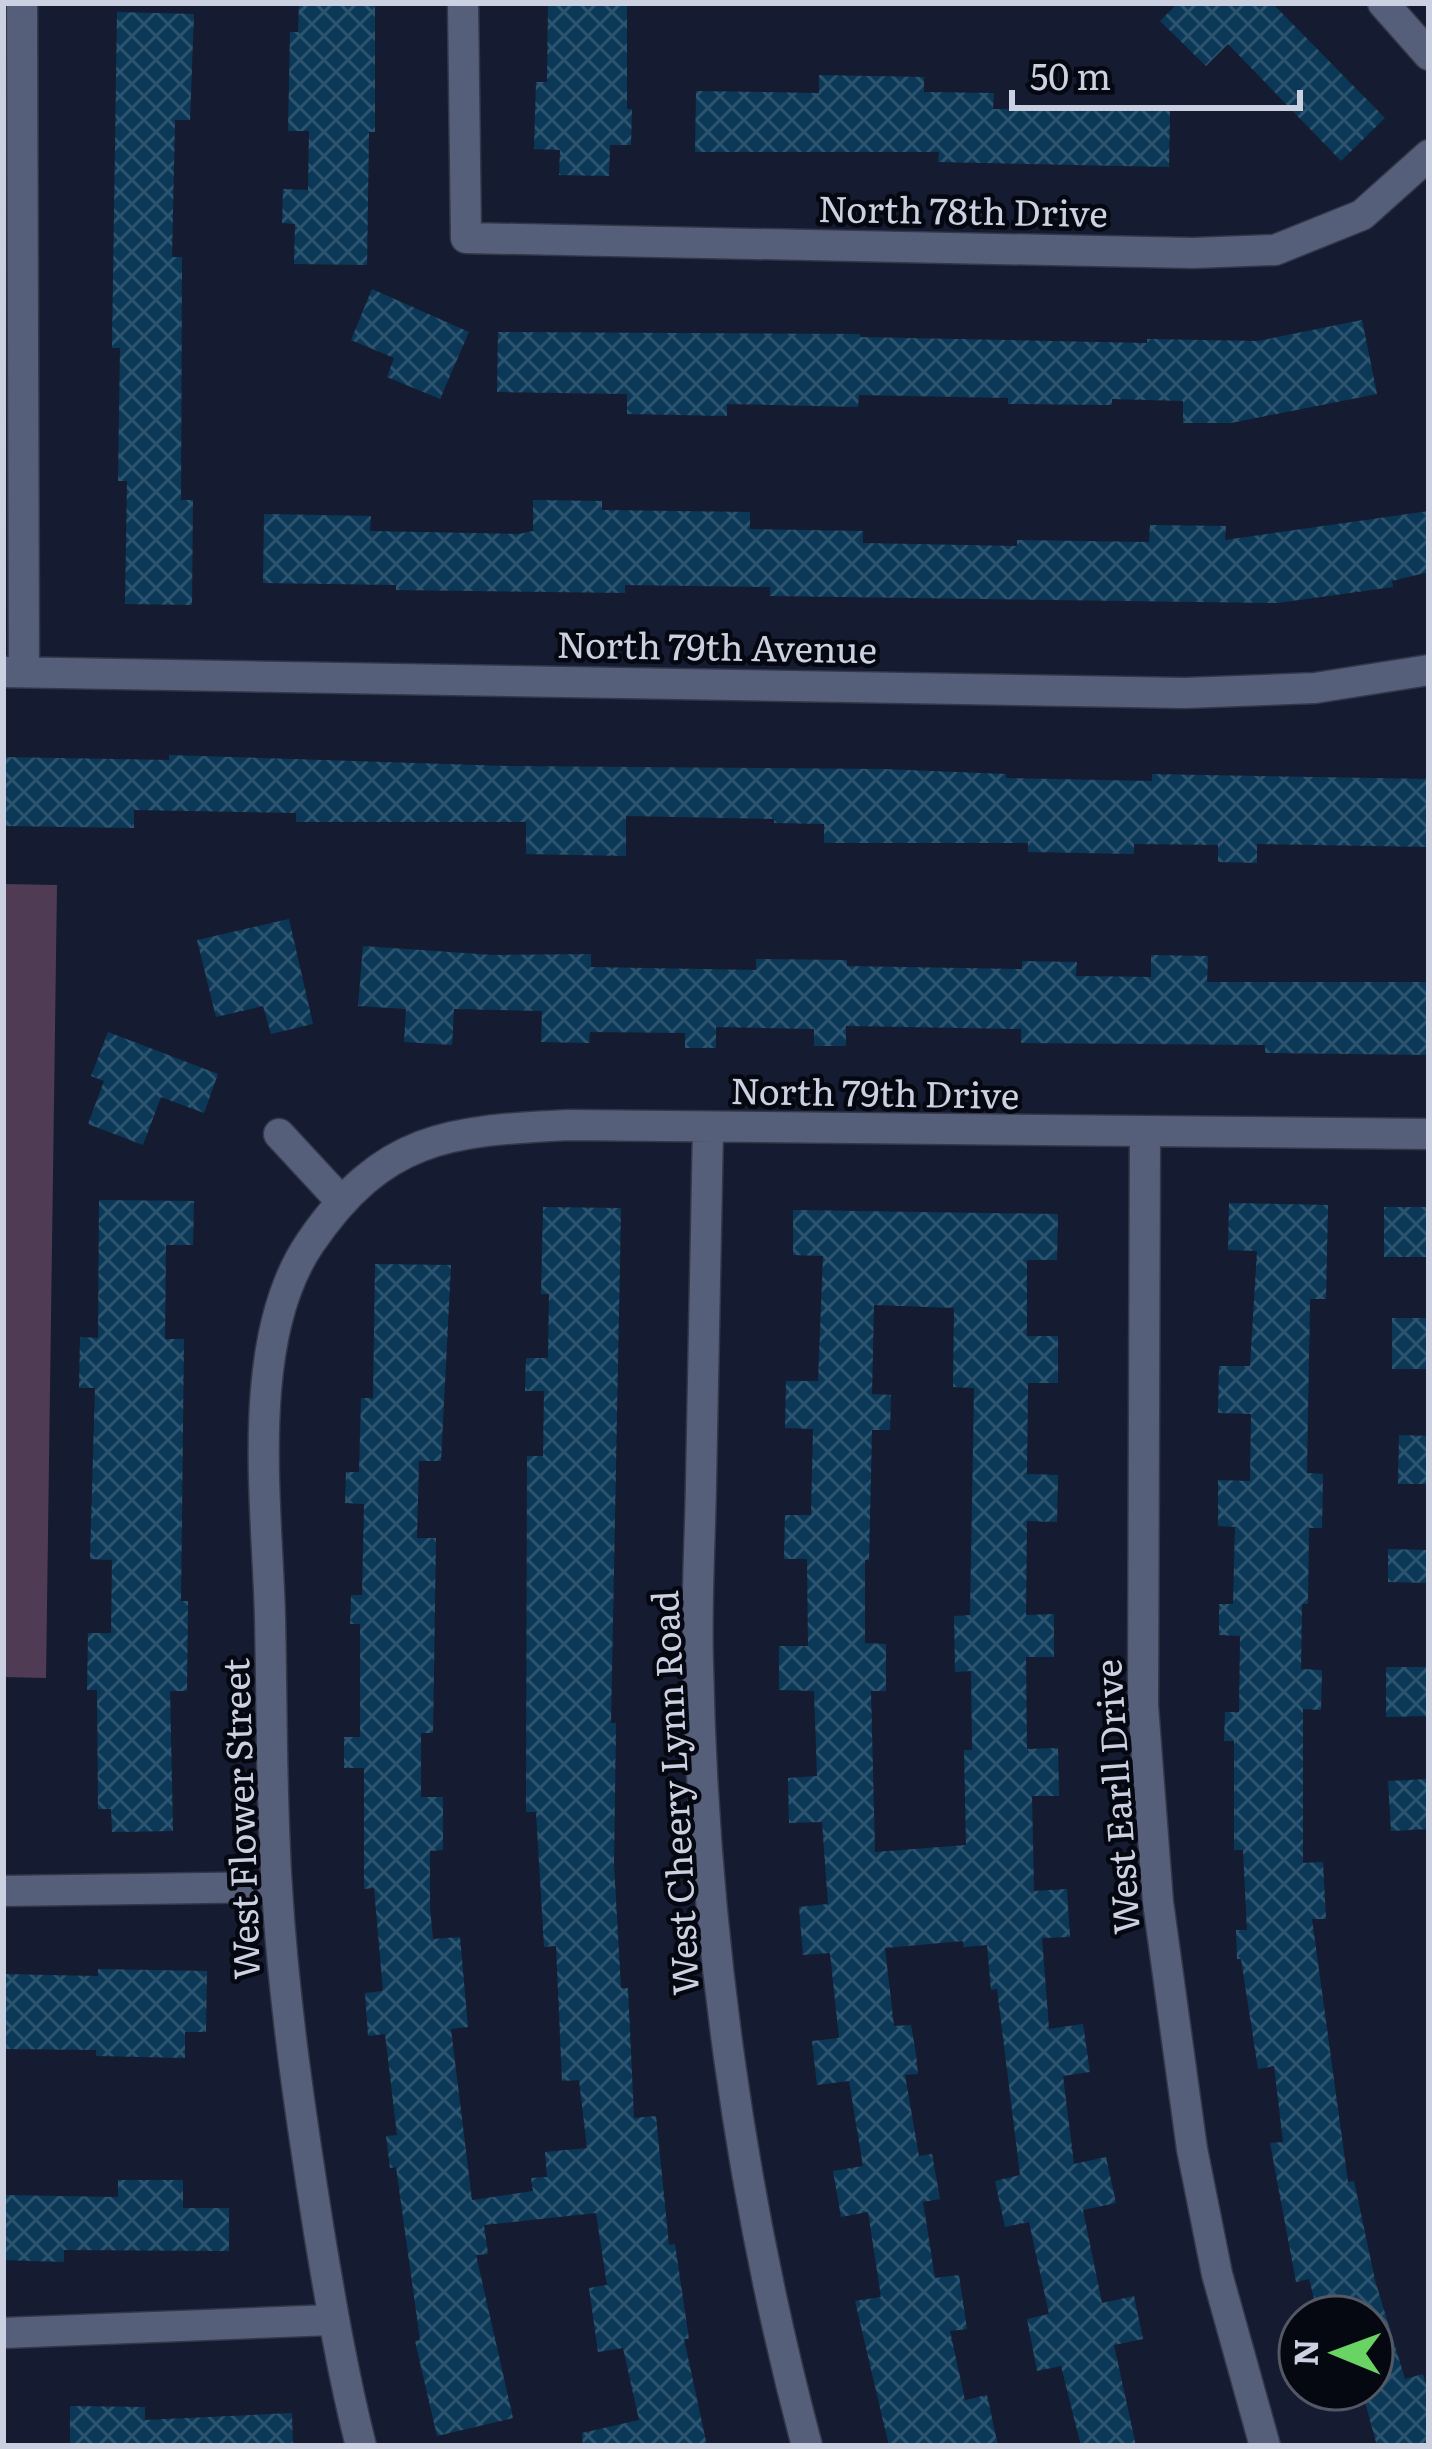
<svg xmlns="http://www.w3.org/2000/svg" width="1432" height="2449" viewBox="0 0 1432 2449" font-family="Literata,serif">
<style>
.green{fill:#503b54}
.building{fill:url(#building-cross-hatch);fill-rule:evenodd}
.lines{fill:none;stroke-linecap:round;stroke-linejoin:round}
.minor-casing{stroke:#333749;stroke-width:33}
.minor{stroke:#565f79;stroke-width:30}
.labels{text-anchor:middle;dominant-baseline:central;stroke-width:9;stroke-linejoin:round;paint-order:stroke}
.street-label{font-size:36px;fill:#cbd1e0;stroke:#050711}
</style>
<defs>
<pattern id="building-cross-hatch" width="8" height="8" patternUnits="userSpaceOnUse" patternTransform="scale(3)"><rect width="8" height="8" fill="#0b3857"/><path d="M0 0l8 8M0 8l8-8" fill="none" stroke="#2d546f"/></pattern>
</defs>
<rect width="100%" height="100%" fill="#151c32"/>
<path class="green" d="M3,884L57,885L46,1678L3,1677Z"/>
<path class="building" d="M299,3H375V132H369L367,265L294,264L295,224L282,223L283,189L308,190L309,131H288L290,32H298Z
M548,3H627V109H632L631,145H610L609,176L559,175L560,150L534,149L536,82H547Z
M1178,3H1272L1385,118L1341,161L1228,44L1206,66L1160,21Z
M117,12L194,14L190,120H175L172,257H182L181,500H193L192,605L125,604L127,481H118L120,348H112Z
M819,75L924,77V92L994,93L993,109H1170L1169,167L938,162L939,152H695L696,91L819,93Z
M372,289L469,332L440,399L387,377L394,358L351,340Z
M1362,320L1377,394L1231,423H1183V401L1112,399V405L1008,404V398L859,395L858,407L727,404V416L627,414V394L497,392L498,332L860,334V337L1147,343V339L1258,341Z
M533,500L602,501V510L750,512V529L863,531V543L1017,546V540L1149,542L1150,525L1226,526L1225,540L1429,511V572L1392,581L1393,587L1277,603L770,596V587L625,585V593L396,590V585L263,583L264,514L371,516L370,531L519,534L533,531Z
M169,755L508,766L882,769L1006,774V778L1152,781V774L1429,779V847L1257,844V863L1218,862V845L1134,844V854L1028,852V843H824V824L774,823V819L626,816V856L526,854V822H296V813L134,810V828L3,826V757L169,760Z
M289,919L313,1024L271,1034L263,1006L216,1017L197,940Z
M363,946L493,955L591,954V967L756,970V959L847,960V966L1022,969V961L1077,962L1076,976L1151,977V955L1208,956L1207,982H1429V1055L1265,1053V1045L1021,1043V1029L846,1026V1046H814V1029L716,1027V1048H685V1033L590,1032L589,1043L541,1042L542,1011L454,1009L452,1045L404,1042L406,1009L358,1006Z
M108,1032L218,1074L204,1113L161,1097L143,1145L88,1124L104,1081L91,1076Z
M99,1200L194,1201L193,1245H166L165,1339H184L181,1601H188L187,1691H170L173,1831L112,1832L111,1809H98L97,1690H87L88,1633H111L112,1560L90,1559L95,1388H79L80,1337L98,1338Z
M1229,1203L1328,1205L1326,1299H1310L1307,1473L1323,1474L1322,1528H1309L1308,1604H1302L1301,1669L1322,1670L1321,1710L1303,1709V1863L1323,1862L1326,1919H1312L1348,2182L1354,2181L1375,2280L1405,2379L1423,2374L1429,2395V2446H1377L1362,2391L1372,2389V2317H1319L1309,2279L1296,2282L1270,2143L1283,2142L1274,2066L1258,2069L1241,1959H1237L1236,1930H1247L1243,1850H1234V1741H1224L1225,1712H1239L1240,1636L1219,1635V1604H1233L1235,1527L1218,1526V1480L1250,1481L1251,1414L1218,1413L1219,1366H1250L1257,1251L1228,1250Z
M543,1207L621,1208L611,1723H616L614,1865L621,1988H628L634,2118L656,2116L669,2245L675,2244L689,2339H684L707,2446H583L582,2433L639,2420L623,2348L598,2352L589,2288L607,2285L596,2213L484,2225L488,2254L476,2255L513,2418L437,2436L415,2341L420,2340L396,2167L390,2168L386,2136L397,2135L385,2034L368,2036L365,1993L383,1991L374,1888L364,1889V1768H344V1737H360V1624H350L351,1595H362L364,1504L345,1503L346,1472H359L361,1398H373L375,1264L451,1265L441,1461H419L417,1538H436L433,1733H421V1797H443V1850L430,1851V1908L433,1939L460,1937L468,2027L451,2029L472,2200L533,2191L531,2178L547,2177L545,2152L587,2148L579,2080L562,2081L556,1946L544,1947L536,1812H526L527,1456H543L544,1391H525L526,1358H548L549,1294H541Z
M1384,1207H1429V1257H1384Z
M793,1210L1058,1214L1057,1260H1027V1336H1058V1383H1028L1027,1474L1058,1475L1057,1522L1027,1521L1026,1615L1054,1614V1657H1026L1027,1749L1058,1748L1059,1796H1032L1034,1891L1067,1889L1070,1937L1042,1938L1049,2029L1083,2024L1090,2072L1063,2076L1074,2164L1106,2157L1116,2203L1083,2210L1102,2303L1134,2296L1143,2339L1114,2345L1136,2446H1081L1061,2366L1037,2371L1027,2319L1049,2314L1029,2222L1005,2227L995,2181L1020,2175L997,1989L991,1990L987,1945L964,1947L963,1941L885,1948L894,2026L911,2025L916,2054L918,2074L905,2075L919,2156L932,2154L940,2199L923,2202L935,2278L959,2275L967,2329L950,2331L965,2400L987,2395L998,2446H889L855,2301L881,2297L868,2212L841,2217L833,2171L863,2166L849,2081L817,2085L812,2041L839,2038L830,1953L803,1955L799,1907L828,1904L822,1822L789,1823L788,1778L817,1776L814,1691L779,1690V1646H808L807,1559H784L785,1515H811L813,1429L785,1428L786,1381H818L823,1256L793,1255ZM874,1305L954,1308L953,1387L974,1388L970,1615L954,1616L955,1672L971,1671L972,1750H964L966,1845L875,1852L871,1691H886V1644L865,1643V1560H869L872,1430H890L891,1395L872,1394Z
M1392,1318H1429V1369H1392Z
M1399,1435L1429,1436V1484H1398Z
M1388,1549L1429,1550V1583L1388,1582Z
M1386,1667H1429V1716L1386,1717Z
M1429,1779V1829L1391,1831L1388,1781Z
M98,1969L207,1971L206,2032H185V2058L96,2056V2050L3,2049V1974L98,1976Z
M118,2180H183V2208H229V2251L64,2250V2262L3,2260V2195L118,2197Z
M70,2406L145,2407V2420L292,2413L293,2446H70Z"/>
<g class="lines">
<defs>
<path id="minor" d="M22,3L24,672
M463,3L466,238L1193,253L1275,250L1362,215L1429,155
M1383,3L1429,55
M3,672L1185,693L1315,688L1429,670
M708,1128C706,1246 704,1364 701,1483C700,1543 696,1604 698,1664C703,1924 740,2195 807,2446
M1145,1132L1143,1706L1158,1902L1192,2149L1217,2274L1265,2446
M279,1134L342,1202
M3,1891L277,1887
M3,2333L332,2320
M361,2446C343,2375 331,2304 319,2232C301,2118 284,2005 277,1889C271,1799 272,1707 270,1617C267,1504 244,1340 310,1243C383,1136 448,1131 568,1125L1429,1134"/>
</defs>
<use href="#minor" class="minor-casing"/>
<use href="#minor" class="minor"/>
</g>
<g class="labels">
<g class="street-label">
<text transform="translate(963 209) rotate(1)">North 78th Drive</text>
<text transform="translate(717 645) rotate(1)">North 79th Avenue</text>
<text transform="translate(875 1091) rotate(1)">North 79th Drive</text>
<text transform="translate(673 1793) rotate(-93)">West Cheery Lynn Road</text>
<text transform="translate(1115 1797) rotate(-94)">West Earll Drive</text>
<text transform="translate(239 1819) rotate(-92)">West Flower Street</text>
</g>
</g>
<rect width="1432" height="2449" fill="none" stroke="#cbd1e0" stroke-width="12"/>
<g transform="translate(1336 2353) rotate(271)"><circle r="57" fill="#050711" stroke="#545864" stroke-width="3"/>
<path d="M0-9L21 45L0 30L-21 45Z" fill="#69d364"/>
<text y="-18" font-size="33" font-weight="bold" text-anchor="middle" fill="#cbd1e0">N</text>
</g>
<path d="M1012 90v18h288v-18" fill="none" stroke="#cbd1e0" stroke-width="6"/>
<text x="1030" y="90" font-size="36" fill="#cbd1e0" stroke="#050711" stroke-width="9" paint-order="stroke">50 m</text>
</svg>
